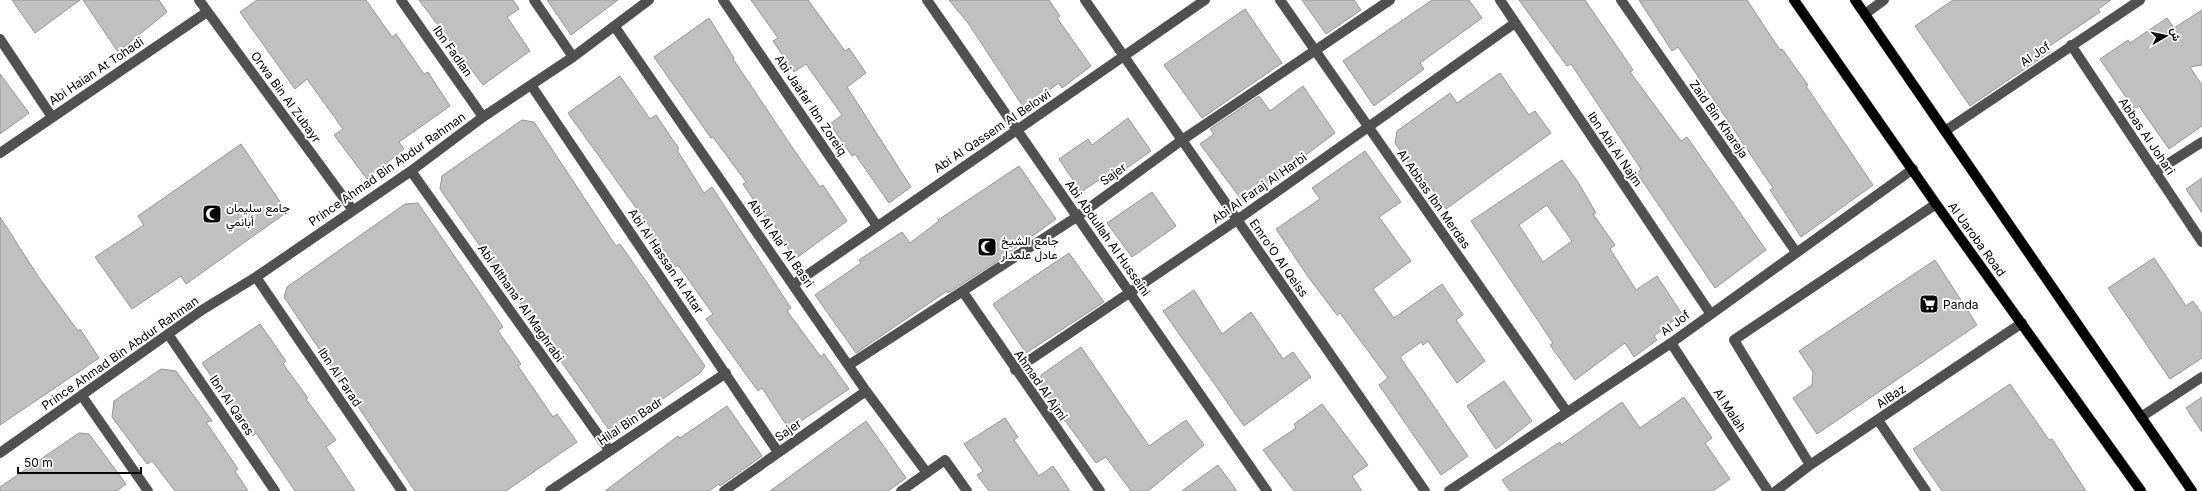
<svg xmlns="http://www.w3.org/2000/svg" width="2202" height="491" viewBox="0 0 2202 491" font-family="Inter,Vazirmatn,sans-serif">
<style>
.building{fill:#c0c0c0;stroke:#959595;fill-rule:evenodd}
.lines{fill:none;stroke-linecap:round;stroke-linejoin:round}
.major-casing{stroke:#dbdbdb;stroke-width:11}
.minor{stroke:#515151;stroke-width:10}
.major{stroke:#000;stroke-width:10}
.labels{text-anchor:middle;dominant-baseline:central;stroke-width:4;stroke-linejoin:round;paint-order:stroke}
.street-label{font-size:12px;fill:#000;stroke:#fff}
.poi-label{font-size:12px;fill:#000;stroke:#fff;text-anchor:start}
</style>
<rect width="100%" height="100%" fill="#fff"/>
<path class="building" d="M12,0H80L35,33Z
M83,0H159L167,12L118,52Z
M257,0H366L392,37L396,34L424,74L428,72L450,106L399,142L404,149L367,179L334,135L343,129L307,79L295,89L240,12Z
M419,0H513L519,9L507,17L530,51L483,85Z
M547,0H618L571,35Z
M751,0H808L845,51L849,48L866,73L847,87L911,187L889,203L855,154L852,156L830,124L842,115L806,64L794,72L773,41L778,38Z
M949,0H1049L1060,16L1057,18L1091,66L1062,88L1059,83L1024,108L968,23Z
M1302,0H1354L1361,10L1326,34Z
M1432,0H1469L1482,18L1420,63L1424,69L1374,106L1343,61Z
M1519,0H1585L1633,70L1630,72L1681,141L1687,137L1766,250L1715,288L1637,173L1641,169L1571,64L1567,66Z
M1639,0H1747L1780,50L1782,49L1808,85L1806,86L1873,185L1801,237L1770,190L1773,188L1708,91L1678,47L1672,51Z
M1953,0H2111L2098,9L2100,12L2048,47L2051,51L1970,106L1915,26Z
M1245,9L1282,63L1202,118L1164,65Z
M2202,10V65L2190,67L2202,85V126L2169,149L2139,106L2134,109L2100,59L2128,40L2130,43L2167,18L2174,28Z
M709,18L734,58L733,59L794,150L820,187L823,185L847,221L795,259L768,215L765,217L743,184L746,182L713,137L711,138L654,57Z
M1500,73L1529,115L1535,111L1551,133L1446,209L1425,179L1421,181L1395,143L1397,131L1450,93L1457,103Z
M0,74L29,113L0,134Z
M620,76L650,119L656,115L679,149L677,150L704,193L712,187L791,308L787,311L821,357L824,354L849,389L789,429L762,388L758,391L706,319L713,314L678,265L672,270L647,234L652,230L568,113Z
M1303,86L1335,133L1302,158L1304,161L1244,203L1200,144L1214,134L1210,129L1259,96L1270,111Z
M1128,118L1151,151L1120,173L1117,168L1081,192L1059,159L1088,139L1092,145Z
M522,120L534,122L616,246L620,244L705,366L700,373L612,434L440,189L442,176Z
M241,144L287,212L186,284L181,276L132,309L95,257L144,225L138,216Z
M1365,151L1401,202L1379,217L1411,261L1373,289L1394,318L1442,284L1463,315L1456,320L1485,361L1457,383L1428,341L1423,345L1421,342L1400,357L1468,456L1441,475L1379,385L1388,378L1340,313L1337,315L1309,278L1276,229L1320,199L1312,188Z
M1562,160L1578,182L1596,213L1593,214L1615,245L1610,249L1636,290L1657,276L1682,314L1654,336L1657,340L1634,357L1625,343L1575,380L1550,345L1553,343L1471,221ZM1547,205L1572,241L1543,262L1519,225Z
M1019,166L1056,219L996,262L948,293L947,291L856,353L815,295L861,263L859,260L902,232L910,243L939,221L938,220Z
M2202,178V213L2186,189Z
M1152,192L1176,226L1132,257L1107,223Z
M418,203L503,327L498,331L521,364L518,366L553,417L557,414L577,442L506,491H415L284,297L287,287L405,204Z
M0,217L40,279L78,331L80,329L99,358L0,425Z
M1069,253L1104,302L1026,353L993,304Z
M2154,258L2186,306L2193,301L2202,314V358L2170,379L2108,288Z
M1935,260L1977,325L1817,434L1793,398L1812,385L1813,372L1799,351Z
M1194,290L1222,334L1251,312L1283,359L1293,352L1311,377L1244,426L1163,311Z
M260,324L286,361L283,364L308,398L306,399L336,440L326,447L355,491H295L256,433L253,436L202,363Z
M1081,347L1149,446L1186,420L1204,445L1148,491H1131L1106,457L1096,463L1040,386L1041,375Z
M161,369L176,371L212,421L206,422L238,469L235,471L248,491H175L152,461L147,464L112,417L114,401Z
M1504,381L1532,421L1496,449L1467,406Z
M2010,384L2049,440L2052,439L2086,491H1942L1913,449Z
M1684,397L1712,438L1705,443L1730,479L1713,491H1510L1502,480L1560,442L1561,445L1622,402L1640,428Z
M2202,397V432L2186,408Z
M1322,404L1368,465L1352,476L1362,491H1294L1263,450L1296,428L1294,424Z
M727,406L762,456L720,486L719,484L709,491H605L678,436L680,438Z
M1005,418L1018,437L1014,440L1039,476L1053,466L1070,491H989L977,475L983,471L964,444Z
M866,421L906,478L888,491H770Z
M79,433L89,434L126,484L117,491H0V487Z
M1218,465L1237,491H1182Z"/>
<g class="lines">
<defs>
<path id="major" d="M1794,0L1936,204L2141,491
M1855,0L2192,491"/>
</defs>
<use href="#major" class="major-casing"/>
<path class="minor" d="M199,0L352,209
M401,0L483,117
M534,0L573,57
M723,0L877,226
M927,0L1267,491
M1085,0L1425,491
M1280,0L1567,412
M1500,0L1710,313
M1621,0L1796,252
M1865,14L1884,0
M615,27L866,391L927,473
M0,39L52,117
M2071,45L2202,242
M531,85L778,452
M1945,131L2140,0
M0,153L207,12
M411,171L609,450
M2155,172L2202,142
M256,277L402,491
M794,284L1205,0
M963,292L1100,491
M168,334L275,491
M1671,343L1768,491
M849,365L1078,216L1182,140L1390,0
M1015,370L1237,220L1515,23
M82,396L148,491
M2141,417L2202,377
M1878,420L1926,491
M0,453L202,310L256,277L411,171L483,117L573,57L649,0
M1810,465L1734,340L1936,204
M550,491L726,373
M724,491L866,391
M901,491L945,460L967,491
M1449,491L1671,343L1913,169
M1776,491L1810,465L2022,323"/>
<use href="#major" class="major"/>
</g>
<defs>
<symbol id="mosque-square" viewBox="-11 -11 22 22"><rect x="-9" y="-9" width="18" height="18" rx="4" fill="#000" stroke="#fff"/><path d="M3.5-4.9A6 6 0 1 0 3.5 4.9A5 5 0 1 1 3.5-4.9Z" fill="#fff"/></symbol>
<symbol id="supermarket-square" viewBox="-11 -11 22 22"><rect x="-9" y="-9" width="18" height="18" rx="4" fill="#000" stroke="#fff"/><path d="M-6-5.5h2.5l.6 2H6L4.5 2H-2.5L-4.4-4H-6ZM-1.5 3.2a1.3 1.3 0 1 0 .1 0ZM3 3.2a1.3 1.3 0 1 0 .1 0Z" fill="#fff"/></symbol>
</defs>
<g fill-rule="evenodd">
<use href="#mosque-square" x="201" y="203" width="22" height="22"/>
<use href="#mosque-square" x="976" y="236" width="22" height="22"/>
<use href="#supermarket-square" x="1918" y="293" width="22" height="22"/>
</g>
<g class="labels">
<g class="street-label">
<text transform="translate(453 51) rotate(55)">Ibn Fadlan</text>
<text transform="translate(2035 54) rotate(-34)">Al Jof</text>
<text transform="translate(96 71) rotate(-34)">Abi Haian At Tohadi</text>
<text transform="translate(286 97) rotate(54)">Orwa Bin Al Zubayr</text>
<text transform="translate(811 105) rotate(56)">Abi Jaafar Ibn Zoreiq</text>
<text transform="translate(1719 119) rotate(55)">Zaid Bin Khareja</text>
<text transform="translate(992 131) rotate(-34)">Abi Al Qassem Al Belowi</text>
<text transform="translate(2147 136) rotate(56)">Abbas Al Johari</text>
<text transform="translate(1615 149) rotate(56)">Ibn Abi Al Najm</text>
<text transform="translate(387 169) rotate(-35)">Prince Ahmad Bin Abdur Rahman</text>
<text transform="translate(1113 174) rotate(-36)">Sajer</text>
<text transform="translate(1259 188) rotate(-35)">Abi Al Faraj Al Harbi</text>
<text transform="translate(1434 199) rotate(55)">Al Abbas Ibn Merdas</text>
<text transform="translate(1108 238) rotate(55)">Abi Abdullah Al Husseini</text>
<text transform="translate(1977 239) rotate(54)">Al Uaroba Road</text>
<text transform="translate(781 243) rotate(55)">Abi Al Ala' Al Basri</text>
<text transform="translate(1279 258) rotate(55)">Emro'O Al Qeiss</text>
<text transform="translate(666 261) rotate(56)">Abi Al Hassan Al Attar</text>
<text transform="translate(521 303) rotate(55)">Abi Althana' Al Maghrabi</text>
<text transform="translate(1675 323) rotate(-37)">Al Jof</text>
<text transform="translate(120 353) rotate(-35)">Prince Ahmad Bin Abdur Rahman</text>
<text transform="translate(340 377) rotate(56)">Ibn Al Farad</text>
<text transform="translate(1041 385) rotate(55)">Ahmad Al Ajmi</text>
<text transform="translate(1891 396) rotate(-34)">AlBaz</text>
<text transform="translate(232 405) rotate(56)">Ibn Al Qares</text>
<text transform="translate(1730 410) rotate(57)">Al Malah</text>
<text transform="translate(630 421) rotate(-34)">Hilal Bin Badr</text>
<text transform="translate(788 430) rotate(-35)">Sajer</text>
</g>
<g class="poi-label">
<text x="226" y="207">جامع سليمان<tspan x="226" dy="14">أبانمي</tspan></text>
<text x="1001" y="240">جامع الشيخ<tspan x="1001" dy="14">عادل علمدار</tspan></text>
<text x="1943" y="304">Panda</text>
</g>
</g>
<g transform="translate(2166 36) rotate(81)" stroke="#ffffff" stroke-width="3" paint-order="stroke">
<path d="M0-3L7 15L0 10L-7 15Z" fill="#000000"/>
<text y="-6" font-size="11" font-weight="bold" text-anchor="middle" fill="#000000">ش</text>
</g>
<path d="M18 467v6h123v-6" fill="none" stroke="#000000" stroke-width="2"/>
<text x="24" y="467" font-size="12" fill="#000000" stroke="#ffffff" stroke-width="3" paint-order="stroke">50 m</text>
</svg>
